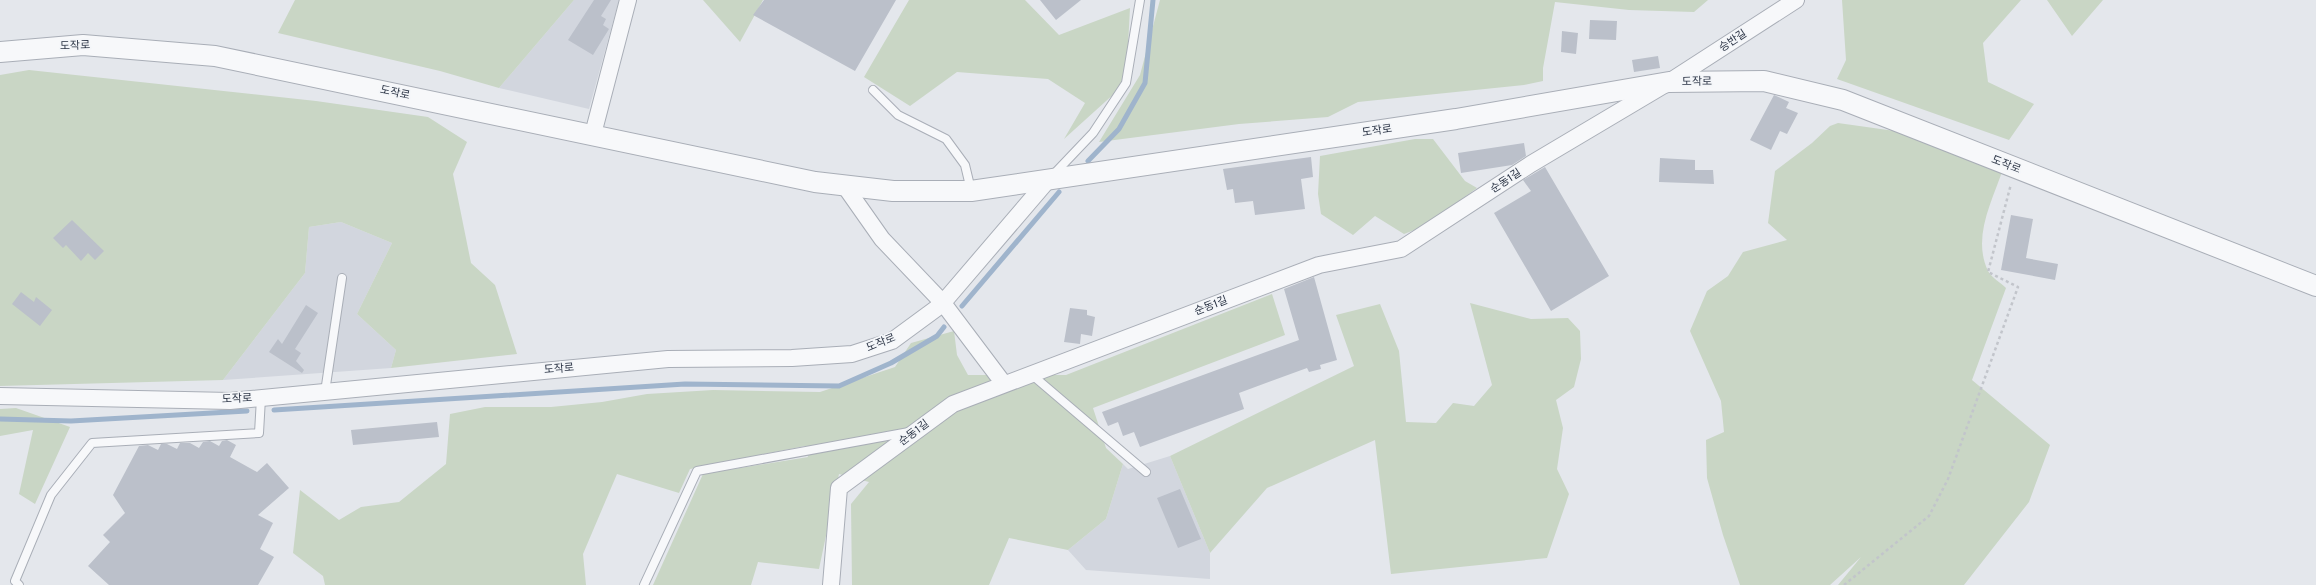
<svg xmlns="http://www.w3.org/2000/svg" width="2316" height="585" viewBox="0 0 2316 585" font-family="Overpass,'Noto Sans KR',sans-serif">
<style>
.built{fill:#d2d6de}
.green{fill:#c9d6c5}
.lines{fill:none;stroke-linecap:round;stroke-linejoin:round}
.stream{stroke:#9fb4cc;stroke-width:5}
.building{fill:#bbc0ca}
.service-casing{stroke:#a9aeb7;stroke-width:10}
.minor-casing{stroke:#a9aeb7;stroke-width:18}
.tertiary-casing{stroke:#a9aeb7;stroke-width:22}
.path{stroke:#c2c5cb;stroke-width:2.5;stroke-dasharray:3 3;stroke-linecap:butt}
.service{stroke:#f7f8fa;stroke-width:8}
.minor{stroke:#f7f8fa;stroke-width:16}
.tertiary{stroke:#f7f8fa;stroke-width:20}
.labels{text-anchor:middle;dominant-baseline:central;stroke-width:3.5;stroke-linejoin:round;paint-order:stroke}
.street-label{font-size:11px;fill:#2b3445;stroke:#f4f6f9}
</style>
<rect width="100%" height="100%" fill="#e4e7ec"/>
<path class="built" d="M574,0H619L589,109L499,88Z
M341,222L392,243L357,314L396,350L391,368L223,380L305,273L309,227Z
M1170,456L1210,553V579L1086,570L1068,550L1106,519L1123,464L1128,469Z"/>
<path class="green" d="M295,0H574L499,88L440,71L278,33Z
M703,0H763L740,42Z
M909,0H1025L1059,35L1130,8L1126,83L1064,139L1085,103L1048,79L957,72L910,106L864,77Z
M1160,0H1708L1694,12L1629,10L1555,2L1543,68V81L1524,85L1358,102L1328,117L1239,124L1099,142L1140,75Z
M1842,0H2021L1983,43L1988,82L2034,104L2009,140L1837,79L1846,60Z
M2047,0H2103L2072,36Z
M29,70L316,101L428,117L467,142L453,174L471,263L495,285L517,354L391,368L396,350L357,314L392,243L341,222L309,227L305,273L223,380L0,386V75Z
M1838,123L1902,132L2003,169C1992,202 1972,237 1988,271C1991,277 2001,283 2006,288L1972,380L2050,445L2029,502L1964,585H1838L1861,557L1830,585H1740L1723,535L1707,478L1706,440L1724,432L1721,401L1690,331L1707,291L1728,276L1743,252L1787,240L1768,223L1775,171L1812,143L1830,126Z
M1415,139H1433L1465,181L1477,188L1425,226L1404,234L1375,216L1353,235L1321,214L1318,194L1320,156Z
M1272,294L1285,335L1093,408L1106,448L1123,464L1106,519L1068,550L1009,538L989,585H852L851,504L869,482L839,474L819,569L758,562L751,585H653L703,474L808,457L805,446L690,469L679,493L617,474L583,554L586,585H325L323,576L293,553L300,490L339,520L361,507L399,502L446,464L450,414L485,407H551L602,402L647,394L713,390L820,392L895,367L911,343L954,331L957,355L968,375H1066Z
M1470,303L1531,319L1568,318L1580,331L1581,359L1574,387L1556,400L1563,428L1557,469L1569,494L1547,558L1391,574L1375,440L1267,488L1210,553L1170,456L1354,366L1336,315L1380,304L1399,351L1406,422L1436,423L1453,403L1474,406L1492,385Z
M16,408L70,427L35,504L19,494L33,430L0,436V409Z"/>
<g class="lines">
<path class="stream" d="M1088,161L1119,129L1145,83L1153,0
M962,306L1059,192
M274,410L685,384L839,386L891,363L937,336L944,327
M0,419L71,421L247,411"/>
</g>
<path class="building" d="M594,0H611L601,16L606,19L603,25L609,29L593,55L568,40Z
M764,0H896L855,71L753,15Z
M1040,0H1081L1056,20Z
M1590,20L1617,21L1616,40L1589,39Z
M1562,31L1578,33L1576,54L1561,52Z
M1658,56L1660,68L1634,72L1632,60Z
M1774,95L1789,102L1786,108L1798,113L1787,134L1780,131L1771,150L1750,140Z
M1524,143L1526,156L1512,165L1461,173L1458,153Z
M1311,157L1313,177L1301,179L1305,209L1255,215L1253,201L1235,203L1233,189L1227,190L1223,169Z
M1660,158L1695,160V170H1713L1714,184L1659,182Z
M1545,167L1609,276L1551,311L1494,213L1531,191L1523,180Z
M2011,215L2033,219L2026,258L2058,264L2055,280L2001,270Z
M72,220L104,251L95,260L88,253L81,261L66,245L63,248L53,238Z
M1314,277L1337,360L1320,365L1321,369L1309,372L1307,368L1239,393L1244,409L1140,447L1134,432L1123,436L1118,422L1108,426L1102,412L1299,340L1284,289Z
M21,292L34,302L36,297L52,310L40,326L12,304Z
M306,305L318,313L295,349L301,353L296,361L304,370L302,373L269,352L278,339L282,344Z
M1070,308L1087,310V315L1095,317L1092,336L1081,334L1080,344L1064,342Z
M437,422L439,437L353,445L351,430Z
M227,440L236,445L230,457L257,472L267,463L289,488L258,515L273,523L260,549L274,557L258,585H109L88,566L110,542L103,535L125,513L113,495L139,446L148,445L158,450L161,444H167L177,449L180,443H190L199,448L203,442L210,441L219,446L222,441Z
M1180,489L1201,539L1178,548L1157,498Z"/>
<g class="lines">
<defs>
<path id="service" d="M873,90L898,115L946,139L965,165L971,190
M1053,175L1093,133L1126,83L1140,0
M1031,374L1146,472
M325,392L342,278
M19,585L15,581L51,495L92,443L259,433L261,398
M644,585L697,471L909,432"/>
<path id="minor" d="M593,134L628,0
M844,185L882,239L943,303L1004,384
M0,396L230,401L668,359L792,358L852,354L892,341L941,305L1048,180
M831,585L839,488L953,404L1319,265L1401,249L1531,164L1669,82L1796,0"/>
<path id="tertiary" d="M0,52L83,45L215,56L815,182L893,191H971L1456,119L1669,82L1764,81L1843,100L2316,286"/>
</defs>
<use href="#service" class="service-casing"/>
<use href="#minor" class="minor-casing"/>
<use href="#tertiary" class="tertiary-casing"/>
<path class="path" d="M1844,585L1929,516L1948,479L2018,287L1988,272L2011,184"/>
<use href="#service" class="service"/>
<use href="#minor" class="minor"/>
<use href="#tertiary" class="tertiary"/>
</g>
<g class="labels">
<g class="street-label">
<text transform="translate(1733 41) rotate(-33)">승반길</text>
<text transform="translate(75 46) rotate(-2)">도작로</text>
<text transform="translate(1697 82) rotate(-1)">도작로</text>
<text transform="translate(395 93) rotate(12)">도작로</text>
<text transform="translate(1377 131) rotate(-9)">도작로</text>
<text transform="translate(2006 165) rotate(21)">도작로</text>
<text transform="translate(1506 181) rotate(-33)">순동1길</text>
<text transform="translate(1211 306) rotate(-21)">순동1길</text>
<text transform="translate(881 343) rotate(-22)">도작로</text>
<text transform="translate(559 369) rotate(-5)">도작로</text>
<text transform="translate(237 399) rotate(-3)">도작로</text>
<text transform="translate(914 433) rotate(-37)">순동1길</text>
</g>
</g>
</svg>
